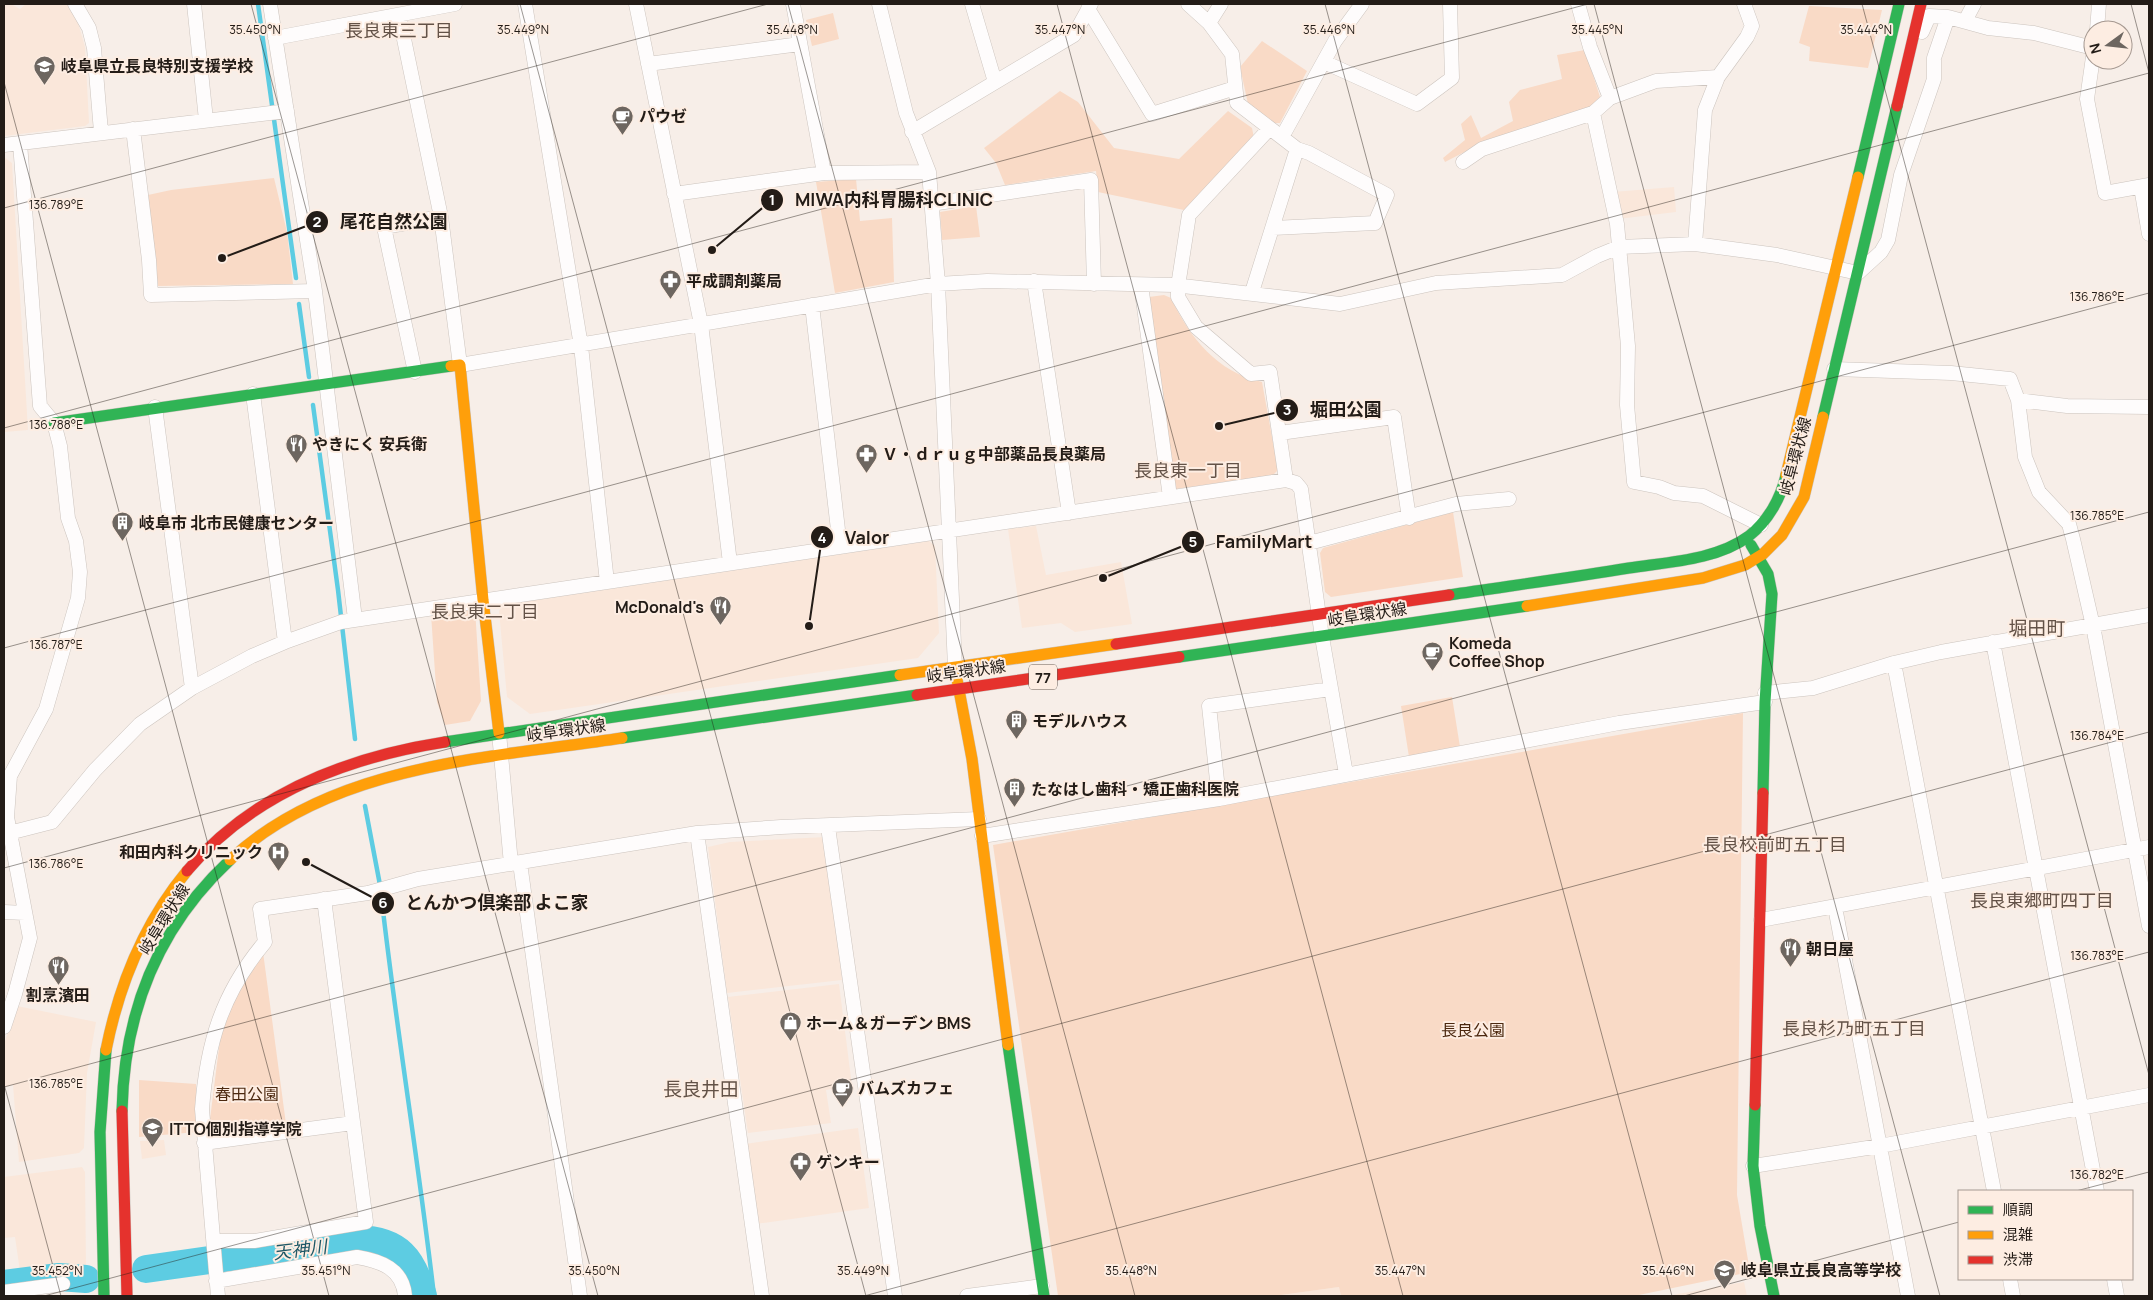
<svg xmlns="http://www.w3.org/2000/svg" width="2153" height="1300" viewBox="0 0 2153 1300" font-family="Manrope,'Noto Sans JP',sans-serif">
<style>
.built{fill:#fae7da}
.green{fill:#f9dac6}
.lines{fill:none;stroke-linecap:round;stroke-linejoin:round}
.stream{stroke:#5dcce2;stroke-width:4.5}
.river{stroke:#5dcce2;stroke-width:28}
.street-casing{stroke:#ccc4be;stroke-width:15}
.fast-casing{stroke:#ccc4be;stroke-width:12}
.slow-casing{stroke:#ccc4be;stroke-width:12}
.jam-casing{stroke:#ccc4be;stroke-width:12}
.street{stroke:#fefcfc;stroke-width:14}
.fast{stroke:#30b455;stroke-width:11}
.slow{stroke:#ff9f0a;stroke-width:11}
.jam{stroke:#e5322d;stroke-width:11}
.ticks{fill:none;stroke:#231c17;stroke-width:1;stroke-opacity:0.45}
.labels{text-anchor:middle;dominant-baseline:central;stroke-width:4;stroke-linejoin:round;paint-order:stroke}
.shield{fill:#fdede2;stroke:#645b54;stroke-width:1}
.shield-label{font-size:15px;font-weight:bold;fill:#231c17}
.poi-label{font-size:16px;font-weight:bold;fill:#231c17;stroke:#fdede2;text-anchor:start}
.street-label{font-size:16px;fill:#231c17;stroke:#fdede2}
.park-label{font-size:16px;fill:#4c2910;stroke:#fdede2}
.neighbourhood-label{font-size:18px;fill:#635247;stroke:#fdede2}
.water-label{font-size:18px;font-style:italic;fill:#1e5866;stroke:#fdede2}
.quarter-label{font-size:19px;fill:#635247;stroke:#fdede2}
.ticks-label{font-size:12px;text-anchor:middle;fill:#231c17;stroke:#fdede2;stroke-width:4;stroke-linejoin:round;paint-order:stroke}
.leader{fill:none;stroke:#231c17;stroke-width:2}
.callout-dot{fill:#231c17;stroke:#fdede2;stroke-width:2}
.mark-label{font-size:15px;text-anchor:middle;font-weight:bold;fill:#fff}
.callout-label{font-size:18px;text-anchor:middle;font-weight:bold;fill:#231c17;stroke:#fdede2;stroke-width:4;stroke-linejoin:round;paint-order:stroke}
</style>
<rect width="100%" height="100%" fill="#f7eee8"/>
<path class="built" d="M4,4H11L20,9L26,4H68L77,19L85,47L89,123L85,126L4,136Z
M4,157L12,163L28,430L4,432Z
M1674,187L1676,212L1618,219L1613,192Z
M1036,526L1046,575L1121,562L1132,624L1075,632L1061,623L1022,628L1008,529Z
M929,541L935,546L939,633L918,658L530,714L507,697L499,611L503,605Z
M826,837L842,980L727,993L708,847L730,842Z
M839,984L852,1086L826,1090L831,1123L748,1133L728,997Z
M17,1006L96,1022L87,1073L84,1148L79,1153L19,1162L13,1085L4,1087V1044Z
M858,1128L869,1208L756,1224L745,1144Z
M164,1140L166,1155L142,1159L140,1141Z
M82,1167L85,1172L86,1270L21,1278L15,1237L4,1238V1177Z
M1744,1282L1747,1296H1667Z
M1339,1287L1341,1296H1274Z"/>
<path class="green" d="M1809,6L1882,10L1868,68L1809,61L1810,47L1799,43Z
M833,13L839,39L812,46L806,20Z
M1262,41L1307,71L1280,123H1272L1248,104L1240,67Z
M1585,50L1600,97L1590,107L1478,145L1445,162L1443,158L1465,140L1461,124L1471,115L1481,138L1513,121L1509,102L1520,90L1562,79L1557,55Z
M1060,91L1078,102L1114,148L1179,159L1228,111L1252,128L1254,138L1184,210L1098,192L1096,171L1005,185L996,163L984,148Z
M274,178L287,232L293,284L158,286L148,195L171,190Z
M856,179L860,221L892,218L894,282L835,293L816,182Z
M976,206L980,237L942,240L940,212Z
M1164,295L1171,298C1190,338 1217,372 1262,382L1278,470L1273,475L1176,489L1149,297Z
M1453,512L1463,577L1331,597L1325,592L1320,553L1323,548Z
M475,609L481,701L470,721L445,725L437,702L431,614Z
M1452,697L1460,747L1409,757L1401,706Z
M1743,713L1737,1195L1750,1272L1634,1296H1341L1339,1287L1274,1296H1058L993,845Z
M263,952L286,1124L216,1135L210,1129V1119L221,1032L235,999Z
M139,1080L196,1084L197,1132L139,1137Z"/>
<g class="lines">
<path class="stream" d="M258,4L296,278
M299,304L309,377
M313,405L338,590L355,739
M365,806L380,885
M382,902C397,1034 419,1164 434,1296"/>
<path class="river" d="M146,1269L358,1239C399,1240 413,1259 423,1296
M4,1284L59,1277L86,1279"/>
<defs>
<path id="street" d="M75,4L89,28L94,48L101,132
M194,4L206,120
M270,4L315,291L355,619
M525,4L581,346L607,582
M636,4L701,324L730,563
M793,4L824,173L929,172
M879,4L906,113L929,172L938,284L955,667
M972,4L995,82
M1188,4L1209,23L1232,54L1237,103L1297,149L1309,153L1387,195L1375,223L1273,228
M1578,4L1590,47L1610,98
M1088,9L1152,114L1235,88
M399,15L441,217L460,365L938,284L987,281L1174,285L1340,304L1436,283L1562,275L1597,256L1619,247L1695,244L1777,255L1858,273L1881,252L1888,240L1901,175L1934,79V58L1948,17L1988,28L2034,33L2093,48
M1965,21L1974,4
M1209,23L1221,4
M2097,30L2099,4
M1922,32L1929,16L1948,17
M275,38L455,4
M2093,57L2087,99L2105,193L2149,185
M1324,62L1417,104L1452,78L1450,4
M648,64L800,44
M1593,113L1617,224L1628,346L1627,405L1634,482L1659,487L1674,493L1703,496L1761,525
M133,129L149,260L151,295L315,291
M1269,129L1189,215L1178,286V297L1196,327L1251,374L1270,372L1286,480
M912,132L1074,35L1091,4
M1282,137L1335,41L1362,4
M4,145L287,111
M1463,162L1482,149L1593,113L1610,98L1656,81L1718,77
M2141,187L2149,234
M674,194L824,173
M931,204L1091,180L1094,284
M1695,244L1705,110L1718,77L1747,37L1752,26L1744,4
M1034,281L1069,513
M1141,285L1170,497
M1252,292L1297,149
M812,305L840,547
M1834,369L1951,373L2010,379L2018,400L2025,457L2039,492L2069,524L2073,539L2093,626L2149,926
M415,372L384,227L441,217
M253,394L285,642
M2018,400L2067,406L2149,407
M155,407L192,688
M1280,433L1394,417L1409,518
M1309,543L1456,504L1509,499
M1993,642L2097,1191
M1894,663L1994,1191
M1765,693L1813,688L1894,663L1941,652L2149,615
M499,733L511,864
M1219,799L1209,706L1331,689
M828,827L895,1296
M9,833L52,822L95,770L140,724L192,688L252,656L285,642L341,622L1286,480L1296,483L1301,489L1322,637L1346,774
M697,833L762,1296
M982,836L1219,799L1619,723L1765,702
M520,863L580,1296
M1835,907L1908,1296
M4,912L25,913
M1761,920L2149,847
M4,1027L15,994L30,938L7,817L10,776L46,709L78,598L80,572L76,541L68,518L60,446L54,423L40,406L20,143
M204,1143L353,1123
M1753,1166L1880,1146L2149,1095
M215,1241H254L366,1222L324,899
M2010,1279L2013,1296
M2114,1279L2117,1296
M216,1281L357,1257C381,1261 403,1269 405,1296
M4,1292L63,1284
M218,1296L202,1109C207,1043 222,993 265,942L260,909L368,893L418,879L697,833L781,827L979,819
M967,1296L1042,1286"/>
<path id="fast" d="M1858,177L1899,4
M1823,417L1897,106
M54,423L451,366
M1751,545L1768,574L1772,594L1765,702L1763,793
M1449,595C1509,586 1569,578 1629,568C1668,562 1717,560 1749,536C1768,521 1781,498 1786,475
M1179,657L1527,606
M622,738L917,695
M445,742L900,675
M1008,1045L1044,1296
M1755,1105L1753,1166L1760,1226L1774,1296
M122,1111C124,1012 157,928 230,860
M104,1296L100,1132L106,1050"/>
<path id="slow" d="M451,366L460,365L483,600L499,733
M1786,475L1858,177
M1527,606L1703,578L1745,565L1763,554L1782,535L1804,497L1823,417
M956,674L972,759L1008,1045
M900,675L1116,644
M230,860C332,764 490,758 622,738
M106,1050C119,985 144,923 187,871"/>
<path id="jam" d="M1897,106L1921,4
M1116,644L1449,595
M917,695L1179,657
M187,871C252,794 348,757 445,742
M1755,1105L1763,793
M122,1111L127,1296"/>
</defs>
<use href="#street" class="street-casing"/>
<use href="#fast" class="fast-casing"/>
<use href="#slow" class="slow-casing"/>
<use href="#jam" class="jam-casing"/>
<use href="#street" class="street"/>
<use href="#fast" class="fast"/>
<use href="#slow" class="slow"/>
<use href="#jam" class="jam"/>
</g>
<path class="ticks" d="M251,4L598,1296M520,4L866,1296M788,4L1135,1296M1057,4L1403,1296M1325,4L1672,1296M1594,4L1940,1296M1862,4L2149,1075M2131,4L2149,73M4,82L329,1296M4,208L768,4M4,428L1588,4M4,648L2149,73M4,868L2149,293M4,1084L61,1296M4,1087L2149,512M2076,1191L2149,1172M44,1296L2149,732M864,1296L2149,952M1684,1296L1959,1222"/>
<defs>
<symbol id="school-pin" viewBox="-11 -11 22 30"><path d="M0 17L-7.5 6A9.5 9.5 0 1 1 7.5 6Z" fill="#6d6660" stroke="#fdede2"/><path d="M0-5L7-2L0 1L-7-2ZM-4 1L0 2.5L4 1V4Q0 6-4 4Z" fill="#fff"/></symbol>
<symbol id="cafe-pin" viewBox="-11 -11 22 30"><path d="M0 17L-7.5 6A9.5 9.5 0 1 1 7.5 6Z" fill="#6d6660" stroke="#fdede2"/><path d="M-5.5-4.5H6V0H3Q3 3.5 0 3.5H-2.5Q-5.5 3.5-5.5 0ZM3-3.2v2h1.7v-2ZM-6 4.5H4V6H-6Z" fill="#fff"/></symbol>
<symbol id="pharmacy-pin" viewBox="-11 -11 22 30"><path d="M0 17L-7.5 6A9.5 9.5 0 1 1 7.5 6Z" fill="#6d6660" stroke="#fdede2"/><path d="M-2-6h4v4h4v4h-4v4h-4v-4h-4v-4h4Z" fill="#fff"/></symbol>
<symbol id="restaurant-pin" viewBox="-11 -11 22 30"><path d="M0 17L-7.5 6A9.5 9.5 0 1 1 7.5 6Z" fill="#6d6660" stroke="#fdede2"/><path d="M-5-6h1v4h1v-4h1v4h1v-4h1v5L-1.5 .5V6h-2V.5L-5-1ZM5-6V6H3V1.5H1.5Q1.5-4 5-6Z" fill="#fff"/></symbol>
<symbol id="building-pin" viewBox="-11 -11 22 30"><path d="M0 17L-7.5 6A9.5 9.5 0 1 1 7.5 6Z" fill="#6d6660" stroke="#fdede2"/><path d="M-4-6H4V6H1V3H-1V6H-4ZM-2.5-4.3h1.7v1.8h-1.7ZM.8-4.3h1.7v1.8H.8ZM-2.5-1h1.7V.8h-1.7ZM.8-1h1.7V.8H.8Z" fill="#fff"/></symbol>
<symbol id="hospital-pin" viewBox="-11 -11 22 30"><path d="M0 17L-7.5 6A9.5 9.5 0 1 1 7.5 6Z" fill="#6d6660" stroke="#fdede2"/><path d="M-5-5h3v3.5h4V-5h3V5h-3V1.5h-4V5h-3Z" fill="#fff"/></symbol>
<symbol id="shop-pin" viewBox="-11 -11 22 30"><path d="M0 17L-7.5 6A9.5 9.5 0 1 1 7.5 6Z" fill="#6d6660" stroke="#fdede2"/><path d="M-5-2.5h2.3a2.7 3.5 0 0 1 5.4 0H5L5.5 6h-11ZM-1.5-2.5h3a1.5 2.3 0 0 0-3 0Z" fill="#fff"/></symbol>
</defs>
<g fill-rule="evenodd">
<use href="#school-pin" x="32" y="54" width="25" height="34"/>
<use href="#cafe-pin" x="610" y="104" width="25" height="34"/>
<use href="#pharmacy-pin" x="658" y="268" width="25" height="34"/>
<use href="#restaurant-pin" x="284" y="432" width="25" height="34"/>
<use href="#pharmacy-pin" x="854" y="442" width="25" height="34"/>
<use href="#building-pin" x="110" y="510" width="25" height="34"/>
<use href="#restaurant-pin" x="708" y="594" width="25" height="34"/>
<use href="#cafe-pin" x="1420" y="640" width="25" height="34"/>
<use href="#building-pin" x="1004" y="708" width="25" height="34"/>
<use href="#building-pin" x="1002" y="776" width="25" height="34"/>
<use href="#hospital-pin" x="266" y="840" width="25" height="34"/>
<use href="#restaurant-pin" x="1778" y="936" width="25" height="34"/>
<use href="#restaurant-pin" x="46" y="954" width="25" height="34"/>
<use href="#shop-pin" x="778" y="1010" width="25" height="34"/>
<use href="#cafe-pin" x="830" y="1076" width="25" height="34"/>
<use href="#school-pin" x="140" y="1116" width="25" height="34"/>
<use href="#pharmacy-pin" x="788" y="1150" width="25" height="34"/>
<use href="#school-pin" x="1712" y="1258" width="25" height="34"/>
</g>
<g class="labels">
<rect class="shield" x="1029" y="664.5" width="28" height="25" rx="4"/>
<g class="shield-label">
<text x="1043" y="677">77</text>
</g>
<g class="poi-label">
<text x="61" y="66">岐阜県立長良特別支援学校</text>
<text x="639" y="116">パウゼ</text>
<text x="686" y="281">平成調剤薬局</text>
<text x="312" y="444">やきにく 安兵衛</text>
<text x="882" y="454">Ｖ・ｄｒｕｇ中部薬品長良薬局</text>
<text x="139" y="523">岐阜市 北市民健康センター</text>
<text x="704" y="607" text-anchor="end">McDonald's</text>
<text x="1449" y="643">Komeda<tspan x="1449" dy="18">Coffee Shop</tspan></text>
<text x="1032" y="721">モデルハウス</text>
<text x="1031" y="789">たなはし歯科・矯正歯科医院</text>
<text x="263" y="852" text-anchor="end">和田内科クリニック</text>
<text x="1806" y="949">朝日屋</text>
<text x="58" y="995" text-anchor="middle">割烹濱田</text>
<text x="806" y="1023">ホーム＆ガーデン BMS</text>
<text x="858" y="1088">バムズカフェ</text>
<text x="169" y="1129">ITTO個別指導学院</text>
<text x="816" y="1162">ゲンキー</text>
<text x="1741" y="1270">岐阜県立長良高等学校</text>
</g>
<g class="street-label">
<text transform="translate(1795 456) rotate(-75)">岐阜環状線</text>
<text transform="translate(1367 614) rotate(-9)">岐阜環状線</text>
<text transform="translate(966 671) rotate(-8)">岐阜環状線</text>
<text transform="translate(566 730) rotate(-8)">岐阜環状線</text>
<text transform="translate(164 919) rotate(-58)">岐阜環状線</text>
</g>
<g class="park-label">
<text x="1473" y="1030">長良公園</text>
<text x="247" y="1094">春田公園</text>
</g>
<g class="neighbourhood-label">
<text x="399" y="30">長良東三丁目</text>
<text x="1188" y="470">長良東一丁目</text>
<text x="485" y="611">長良東二丁目</text>
<text x="1775" y="844">長良校前町五丁目</text>
<text x="2042" y="900">長良東郷町四丁目</text>
<text x="1854" y="1028">長良杉乃町五丁目</text>
</g>
<g class="water-label">
<text transform="translate(300 1249) rotate(-7)">天神川</text>
</g>
<g class="quarter-label">
<text x="2037" y="628">堀田町</text>
<text x="701" y="1089">長良井田</text>
</g>
</g>
<g class="ticks-label">
<text x="1866" y="34">35.444°N</text>
<text x="255" y="34">35.450°N</text>
<text x="523" y="34">35.449°N</text>
<text x="792" y="34">35.448°N</text>
<text x="1060" y="34">35.447°N</text>
<text x="1329" y="34">35.446°N</text>
<text x="1597" y="34">35.445°N</text>
<text x="56" y="209">136.789°E</text>
<text x="2097" y="301">136.786°E</text>
<text x="56" y="429">136.788°E</text>
<text x="2097" y="520">136.785°E</text>
<text x="56" y="649">136.787°E</text>
<text x="2097" y="740">136.784°E</text>
<text x="56" y="868">136.786°E</text>
<text x="2097" y="960">136.783°E</text>
<text x="56" y="1088">136.785°E</text>
<text x="2097" y="1179">136.782°E</text>
<text x="57" y="1275">35.452°N</text>
<text x="326" y="1275">35.451°N</text>
<text x="594" y="1275">35.450°N</text>
<text x="863" y="1275">35.449°N</text>
<text x="1131" y="1275">35.448°N</text>
<text x="1400" y="1275">35.447°N</text>
<text x="1668" y="1275">35.446°N</text>
</g>
<path class="leader" d="M712 250L772 200M222 258L317 222M1219 426L1287 410M809 626L822 537M1103 578L1193 542M306 862L383 903"/>
<g class="callout-dot">
<circle cx="712" cy="250" r="5"/>
<circle cx="222" cy="258" r="5"/>
<circle cx="1219" cy="426" r="5"/>
<circle cx="809" cy="626" r="5"/>
<circle cx="1103" cy="578" r="5"/>
<circle cx="306" cy="862" r="5"/>
<circle cx="772" cy="200" r="12"/>
<circle cx="317" cy="222" r="12"/>
<circle cx="1287" cy="410" r="12"/>
<circle cx="822" cy="537" r="12"/>
<circle cx="1193" cy="542" r="12"/>
<circle cx="383" cy="903" r="12"/>
</g>
<g class="mark-label">
<text x="772" y="205">1</text>
<text x="317" y="227">2</text>
<text x="1287" y="415">3</text>
<text x="822" y="543">4</text>
<text x="1193" y="547">5</text>
<text x="383" y="908">6</text>
</g>
<g class="callout-label">
<text x="894" y="206">MIWA内科胃腸科CLINIC</text>
<text x="394" y="228">尾花自然公園</text>
<text x="1346" y="416">堀田公園</text>
<text x="867" y="544">Valor</text>
<text x="1264" y="548">FamilyMart</text>
<text x="497" y="909">とんかつ倶楽部 よこ家</text>
</g>
<rect width="2153" height="1300" fill="none" stroke="#231c17" stroke-width="10"/>
<rect x="1958" y="1190" width="175" height="90" fill="#fdede2" stroke="#a69991"/>
<rect x="1968" y="1206" width="25" height="8" fill="#30b455" stroke="#a69991"/>
<text x="2003" y="1215" font-size="15" fill="#231c17">順調</text>
<rect x="1968" y="1231" width="25" height="8" fill="#ff9f0a" stroke="#a69991"/>
<text x="2003" y="1240" font-size="15" fill="#231c17">混雑</text>
<rect x="1968" y="1256" width="25" height="8" fill="#e5322d" stroke="#a69991"/>
<text x="2003" y="1265" font-size="15" fill="#231c17">渋滞</text>
<g transform="translate(2108 45) rotate(255)"><circle r="24" fill="#fdede2" stroke="#a69991"/>
<path d="M0-4L9 19L0 12L-9 19Z" fill="#6d6660"/>
<text y="-8" font-size="14" font-weight="bold" text-anchor="middle" fill="#231c17">N</text>
</g>
</svg>
